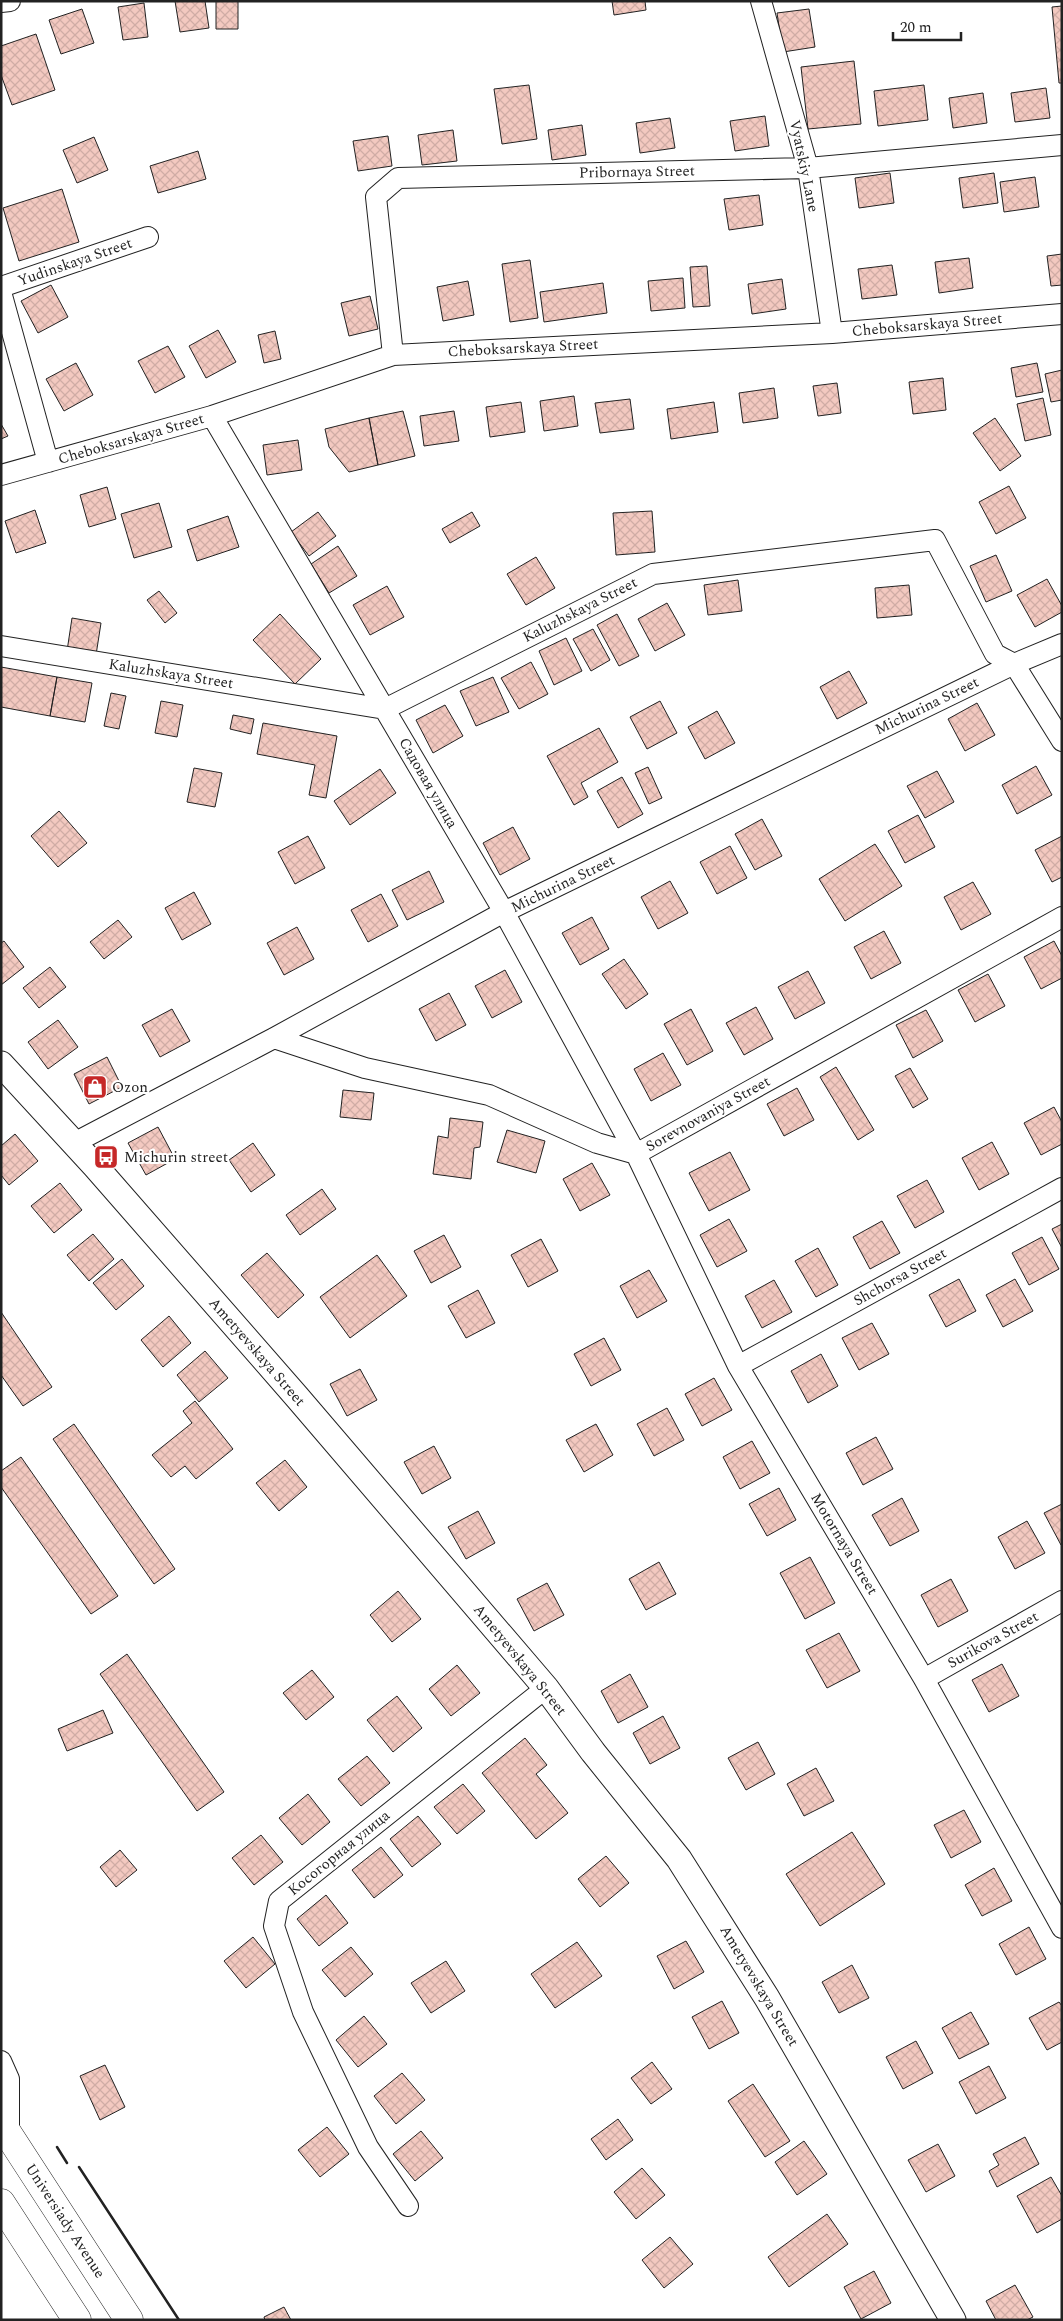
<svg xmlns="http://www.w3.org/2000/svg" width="1063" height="2321" viewBox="0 0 1063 2321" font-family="Spectral,serif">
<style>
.building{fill:url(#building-cross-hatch);stroke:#222}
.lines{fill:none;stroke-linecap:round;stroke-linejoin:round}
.minor-casing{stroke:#222;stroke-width:22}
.tertiary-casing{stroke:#222;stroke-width:27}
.primary-casing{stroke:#222;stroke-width:29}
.minor{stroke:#fff;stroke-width:20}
.tertiary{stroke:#fff;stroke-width:25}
.primary{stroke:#fff;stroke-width:28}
.wall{stroke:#222;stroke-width:2.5}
.labels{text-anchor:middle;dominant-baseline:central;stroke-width:4;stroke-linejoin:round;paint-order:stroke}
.street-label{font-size:15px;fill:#222;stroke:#fff}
.poi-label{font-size:15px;fill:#222;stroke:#fff;text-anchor:start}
</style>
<defs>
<pattern id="building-cross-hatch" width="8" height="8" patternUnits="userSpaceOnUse" patternTransform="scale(1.25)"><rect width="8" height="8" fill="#f3c9c0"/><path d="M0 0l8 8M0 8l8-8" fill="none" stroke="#d0aca5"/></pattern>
</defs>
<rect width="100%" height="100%" fill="#fff"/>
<path class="building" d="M175,1H205L209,28L180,32Z
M216,1H238V29H216Z
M612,1H645L646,10L614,15Z
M144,3L148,37L123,40L118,7Z
M1062,6V83H1059L1052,7Z
M82,9L94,43L61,54L49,20Z
M809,9L815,47L783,52L777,13Z
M36,34L55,90L12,105L1,75V46Z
M854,61L861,124L808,129L801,67Z
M529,85L537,139L502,144L494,89Z
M924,85L928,120L878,126L874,91Z
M1046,88L1050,118L1015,122L1011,93Z
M983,93L987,123L953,128L949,98Z
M765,116L769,146L735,151L730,121Z
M670,118L675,148L640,153L636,123Z
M582,125L586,155L552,160L548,130Z
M453,130L457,161L422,165L418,135Z
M388,136L392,166L358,171L353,141Z
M94,137L108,170L77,183L63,150Z
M198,151L206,179L158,193L150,166Z
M890,173L894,203L859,208L855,178Z
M994,173L998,203L963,208L959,178Z
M1035,177L1039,207L1004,212L1000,182Z
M62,189L79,242L19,261L3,208Z
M759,195L763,225L729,230L724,199Z
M1062,254V285L1051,286L1047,256Z
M969,258L973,288L939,293L935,262Z
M530,260L538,318L510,322L502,264Z
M892,265L897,295L862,299L858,269Z
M707,266L710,306L693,307L690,267Z
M683,278L685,308L651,311L648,281Z
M782,279L786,309L752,314L748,284Z
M468,281L474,315L443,321L437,287Z
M603,283L607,313L544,322L540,292Z
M51,285L68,317L38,333L21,301Z
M370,296L378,329L349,336L341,303Z
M218,330L236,362L206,378L189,346Z
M275,331L281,359L264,363L258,335Z
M168,346L185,377L155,393L138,361Z
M76,363L93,395L64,411L46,379Z
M1037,363L1043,392L1016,397L1011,368Z
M1062,370V400L1051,402L1045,374Z
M943,378L946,410L913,414L909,382Z
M837,383L841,413L818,416L813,386Z
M774,388L778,418L743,423L739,393Z
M574,396L578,426L544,431L540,401Z
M1043,398L1051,435L1025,441L1017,404Z
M630,399L634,429L600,433L595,403Z
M521,402L525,432L490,437L486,407Z
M714,402L718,432L671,439L667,409Z
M403,411L415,456L378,465L369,418Z
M454,411L459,441L424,446L420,416Z
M369,418L378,465L349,472L329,447L325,429Z
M995,418L1021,456L1000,471L973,433Z
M1,424L8,436L1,439Z
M298,440L302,470L267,475L263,445Z
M1009,486L1026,518L996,534L979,502Z
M107,487L116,519L89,527L80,495Z
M159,503L172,547L134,558L121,514Z
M35,510L46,543L16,553L5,521Z
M652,511L655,552L616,555L613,513Z
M318,512L336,536L309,556L291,532Z
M472,512L480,526L450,543L442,529Z
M228,516L239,547L197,561L187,530Z
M338,546L357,576L329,593L311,564Z
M996,555L1012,591L986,602L970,566Z
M536,557L555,588L526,605L507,574Z
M1047,579L1062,606V612L1035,627L1017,595Z
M738,580L742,611L708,615L704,585Z
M909,585L912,615L877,618L875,588Z
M387,586L404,617L370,635L353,605Z
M159,591L177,613L165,623L147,600Z
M667,603L685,635L655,651L638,619Z
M280,614L321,659L295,684L253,640Z
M617,614L639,656L619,666L597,625Z
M72,618L101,623L96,655L67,651Z
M593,629L610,660L591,671L573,639Z
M566,638L582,671L554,685L539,651Z
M531,662L548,694L519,709L501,678Z
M1,667L57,677L50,716L1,707Z
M849,671L867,703L837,719L820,687Z
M57,677L92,683L85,722L50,716Z
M493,677L509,712L476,726L460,691Z
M111,693L126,696L119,729L104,726Z
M161,701L183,705L177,737L155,733Z
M660,701L677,733L647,749L630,717Z
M977,703L995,735L965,751L948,719Z
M445,705L463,736L433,753L416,720Z
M717,711L735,743L705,759L688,727Z
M233,715L254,719L251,734L230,729Z
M263,723L337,736L326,798L309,795L315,765L257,754Z
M599,728L618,762L581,783L588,797L574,805L547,756Z
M1036,766L1052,795L1017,814L1002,785Z
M648,767L662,798L649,804L635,773Z
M194,768L222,773L215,807L187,802Z
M380,769L396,793L350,825L334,801Z
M937,771L954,802L925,818L907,786Z
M622,777L643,814L618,828L597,791Z
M59,811L87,843L58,867L31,836Z
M918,815L935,847L905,863L888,831Z
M762,819L782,856L755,870L735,834Z
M513,827L530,859L500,875L483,843Z
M308,836L325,868L295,884L278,852Z
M1062,836V877L1052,882L1035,850Z
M875,844L902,886L845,921L819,879Z
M730,846L747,878L717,894L700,862Z
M429,871L444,902L407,920L392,890Z
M670,881L688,913L658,929L641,897Z
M973,882L991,914L961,930L944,897Z
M194,892L211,924L182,940L165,908Z
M381,894L398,926L368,942L351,910Z
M592,917L609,949L580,965L562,933Z
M118,920L132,937L104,959L90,942Z
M297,927L314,959L284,975L267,943Z
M884,931L901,963L871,979L854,947Z
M4,941L24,967L1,985V943Z
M1054,941L1062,956V978L1041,989L1024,957Z
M624,959L648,994L626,1009L602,974Z
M50,967L66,987L39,1008L23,988Z
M505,970L522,1002L492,1018L475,986Z
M808,971L825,1003L795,1019L778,987Z
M988,974L1005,1006L975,1022L958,990Z
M449,993L466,1025L436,1041L419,1009Z
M756,1007L773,1039L744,1055L726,1023Z
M172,1009L190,1041L160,1057L142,1025Z
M691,1009L713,1051L687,1065L664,1024Z
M926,1010L943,1041L913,1058L896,1025Z
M58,1020L78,1047L48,1069L28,1042Z
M663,1053L681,1085L651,1101L634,1069Z
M107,1057L122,1087L89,1104L74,1074Z
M836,1067L874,1130L858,1140L820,1077Z
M910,1068L928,1099L913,1108L895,1076Z
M797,1088L814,1120L784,1136L767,1104Z
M343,1090L374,1093L371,1120L340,1117Z
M1054,1107L1062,1122V1144L1041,1155L1024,1123Z
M450,1118L483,1122L480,1147L474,1148L471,1179L433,1174L438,1136L448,1138Z
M158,1127L175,1159L146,1175L128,1143Z
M507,1130L545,1141L536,1173L497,1162Z
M15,1134L38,1161L9,1185L1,1175V1146Z
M992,1142L1009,1174L979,1190L962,1158Z
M253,1143L275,1175L251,1192L229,1160Z
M730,1152L750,1190L709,1211L689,1173Z
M592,1163L610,1195L580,1211L563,1179Z
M927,1180L944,1212L915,1228L897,1196Z
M60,1183L82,1210L54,1233L31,1206Z
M322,1189L336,1209L300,1235L286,1215Z
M729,1219L747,1251L717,1267L700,1235Z
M882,1221L900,1253L870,1269L853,1237Z
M1062,1224V1248L1052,1229Z
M93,1234L114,1259L89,1281L67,1255Z
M444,1235L461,1267L431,1283L414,1251Z
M1042,1237L1059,1269L1029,1285L1012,1253Z
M541,1239L558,1271L528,1287L511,1255Z
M818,1248L838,1285L816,1297L795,1261Z
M267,1253L304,1295L278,1318L241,1275Z
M377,1255L407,1296L350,1338L320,1297Z
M122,1259L144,1286L116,1310L93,1283Z
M649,1270L667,1301L637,1318L620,1286Z
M959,1279L976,1311L946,1327L929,1295Z
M1015,1279L1033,1311L1003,1327L986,1295Z
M774,1280L792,1312L762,1328L745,1296Z
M478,1290L495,1323L466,1338L448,1306Z
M1,1312L52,1387L23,1406L1,1375Z
M169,1316L191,1343L163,1367L141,1340Z
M872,1323L889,1354L859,1370L842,1338Z
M604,1338L621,1370L591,1386L574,1354Z
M205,1351L228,1378L199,1402L177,1375Z
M821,1354L838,1386L808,1403L791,1371Z
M360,1369L377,1400L347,1416L330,1384Z
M714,1378L732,1410L702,1426L685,1394Z
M195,1401L233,1449L196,1479L185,1466L171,1477L152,1455L192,1423L183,1411Z
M667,1408L684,1440L654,1456L637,1424Z
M74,1424L175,1569L154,1584L53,1439Z
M596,1424L613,1455L584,1472L566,1440Z
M876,1437L893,1469L863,1485L846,1453Z
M752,1441L770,1473L740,1489L723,1457Z
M434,1446L451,1478L422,1494L404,1462Z
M21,1457L118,1596L91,1614L1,1487V1471Z
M285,1460L307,1487L279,1511L256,1483Z
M779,1488L796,1520L767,1536L749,1504Z
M902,1498L919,1531L890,1546L872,1515Z
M1062,1504V1545H1061L1044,1513Z
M478,1511L495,1543L466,1559L448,1527Z
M1027,1521L1045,1553L1015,1569L998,1537Z
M810,1557L835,1603L805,1619L780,1573Z
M659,1562L676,1594L646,1610L629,1579Z
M951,1579L968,1611L938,1627L921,1595Z
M547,1583L564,1615L534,1631L517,1599Z
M398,1591L421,1619L392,1642L370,1615Z
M839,1633L860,1671L827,1688L806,1650Z
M127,1654L224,1792L197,1811L100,1674Z
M1002,1664L1019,1696L989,1712L972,1680Z
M457,1665L480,1693L451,1716L429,1689Z
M312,1670L334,1697L306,1720L283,1693Z
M630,1674L648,1707L618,1723L601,1691Z
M397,1696L422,1728L393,1752L367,1720Z
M103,1710L113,1733L67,1751L58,1729Z
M663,1716L680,1748L650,1764L633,1733Z
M525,1738L547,1765L536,1774L568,1813L536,1839L482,1773Z
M758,1742L775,1774L746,1790L728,1758Z
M367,1756L390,1783L361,1806L338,1779Z
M816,1768L834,1801L804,1816L787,1784Z
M463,1784L485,1811L457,1834L434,1807Z
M308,1794L330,1822L302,1845L279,1818Z
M964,1810L981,1842L951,1858L934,1825Z
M418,1816L441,1844L412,1867L390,1839Z
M852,1832L885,1884L820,1926L786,1874Z
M261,1835L283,1862L254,1885L232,1858Z
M381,1847L403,1875L374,1898L352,1870Z
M120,1850L137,1870L116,1887L100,1867Z
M606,1856L629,1883L600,1907L578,1879Z
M994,1868L1012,1901L982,1916L965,1885Z
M326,1895L348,1923L319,1946L297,1919Z
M1029,1927L1046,1959L1016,1975L999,1944Z
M253,1937L275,1964L246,1988L224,1961Z
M686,1941L704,1972L674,1989L657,1956Z
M577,1942L602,1976L555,2008L531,1974Z
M351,1947L373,1974L345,1997L322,1970Z
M446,1961L465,1991L431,2013L411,1983Z
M852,1965L869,1998L839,2013L822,1982Z
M722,2001L739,2033L709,2049L692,2017Z
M1059,2002L1062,2006V2042L1047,2050L1029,2018Z
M971,2012L989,2044L959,2059L942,2028Z
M364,2016L387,2044L358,2067L336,2040Z
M916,2041L933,2073L903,2089L886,2057Z
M652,2062L672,2089L651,2104L631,2078Z
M105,2065L125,2107L100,2120L80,2076Z
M989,2066L1006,2098L976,2114L959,2082Z
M402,2073L425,2100L396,2124L374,2096Z
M753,2084L790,2141L765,2157L728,2101Z
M618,2119L633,2140L606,2160L591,2139Z
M327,2127L349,2154L320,2177L298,2150Z
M421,2131L443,2158L415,2181L393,2154Z
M1025,2137L1039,2164L997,2187L989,2171L999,2165L993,2154Z
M804,2141L827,2174L797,2195L775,2162Z
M938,2144L955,2176L926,2192L908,2160Z
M642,2168L665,2195L636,2219L614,2192Z
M1051,2177L1062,2196V2219L1037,2233L1017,2196Z
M827,2214L848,2244L789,2287L768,2257Z
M670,2237L693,2264L664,2288L642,2260Z
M874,2271L891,2303L861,2319L844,2287Z
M1015,2285L1033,2317L1027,2320H996L986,2301Z
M284,2307L291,2320H265L264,2317Z"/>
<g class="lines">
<defs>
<path id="minor" d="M761,1L808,168L832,333
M1,2L10,1
M1,287L148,237
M1,292L48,462
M393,355L376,197L398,178L808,168L1062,145
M212,416L504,912L636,1154L738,1366L924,1679L1062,1928
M1,475L212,416L393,355L832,333L1062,314
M1,646L385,709L653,574L935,540L995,654L1014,664L1062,741
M274,1038L365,1068L489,1095L597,1143L636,1154L1062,917
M74,1143L274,1038L504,912L1014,664L1062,644
M738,1366L1062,1188
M924,1679L1062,1601
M1,2061L9,2079V2135
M408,2206L368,2147L303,2012L274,1926L279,1901L546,1688"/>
<path id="tertiary" d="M1,1064L95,1166L297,1397L546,1688L593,1752L679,1859L767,1998L953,2320"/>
<path id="primary" d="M1,2123L129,2320
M1,2203L77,2320"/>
</defs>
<use href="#minor" class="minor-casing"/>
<use href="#tertiary" class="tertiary-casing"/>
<use href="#primary" class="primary-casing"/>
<use href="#minor" class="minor"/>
<use href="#tertiary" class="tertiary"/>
<use href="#primary" class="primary"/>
<path class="wall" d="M57,2147L67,2163
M79,2167L179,2320"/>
</g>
<defs>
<symbol id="shop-square" viewBox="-11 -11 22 22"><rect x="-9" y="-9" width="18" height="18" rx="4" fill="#c62828" stroke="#fff"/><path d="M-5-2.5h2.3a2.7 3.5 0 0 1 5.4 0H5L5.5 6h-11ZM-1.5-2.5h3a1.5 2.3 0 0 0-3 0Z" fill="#fff"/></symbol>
<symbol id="bus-square" viewBox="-11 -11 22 22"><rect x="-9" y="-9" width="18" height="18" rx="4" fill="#c62828" stroke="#fff"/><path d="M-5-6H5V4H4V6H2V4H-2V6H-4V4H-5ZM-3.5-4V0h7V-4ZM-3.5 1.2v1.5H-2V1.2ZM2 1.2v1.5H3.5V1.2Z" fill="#fff"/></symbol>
</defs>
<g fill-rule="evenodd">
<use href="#shop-square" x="81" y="1073" width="28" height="28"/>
<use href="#bus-square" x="92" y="1143" width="28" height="28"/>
</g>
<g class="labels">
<g class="street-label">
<text transform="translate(804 166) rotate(78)">Vyatskiy Lane</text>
<text transform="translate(637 172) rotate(-1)">Pribornaya Street</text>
<text transform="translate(75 262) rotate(-19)">Yudinskaya Street</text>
<text transform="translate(927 325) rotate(-5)">Cheboksarskaya Street</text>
<text transform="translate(523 348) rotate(-3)">Cheboksarskaya Street</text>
<text transform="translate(131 439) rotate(-16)">Cheboksarskaya Street</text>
<text transform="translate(580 610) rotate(-27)">Kaluzhskaya Street</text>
<text transform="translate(171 674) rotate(9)">Kaluzhskaya Street</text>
<text transform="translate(927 706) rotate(-26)">Michurina Street</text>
<text transform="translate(428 783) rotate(60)">Садовая улица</text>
<text transform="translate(563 884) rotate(-26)">Michurina Street</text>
<text transform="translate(708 1114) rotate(-29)">Sorevnovaniya Street</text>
<text transform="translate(900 1277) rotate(-29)">Shchorsa Street</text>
<text transform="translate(257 1352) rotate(49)">Ametyevskaya Street</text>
<text transform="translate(844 1544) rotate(59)">Motornaya Street</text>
<text transform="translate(993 1640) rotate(-29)">Surikova Street</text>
<text transform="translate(520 1660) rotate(51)">Ametyevskaya Street</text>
<text transform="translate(339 1853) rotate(-39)">Косогорная улица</text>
<text transform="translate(759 1986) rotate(59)">Ametyevskaya Street</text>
<text transform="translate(65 2221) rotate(57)">Universiady Avenue</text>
</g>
<g class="poi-label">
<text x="112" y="1087">Ozon</text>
<text x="124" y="1157">Michurin street</text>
</g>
</g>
<rect width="1063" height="2321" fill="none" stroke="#222222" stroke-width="5"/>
<path d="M893 32v8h68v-8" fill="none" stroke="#222222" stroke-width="2.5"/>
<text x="900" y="32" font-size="15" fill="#222222" stroke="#ffffff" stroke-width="4" paint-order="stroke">20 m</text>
</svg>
